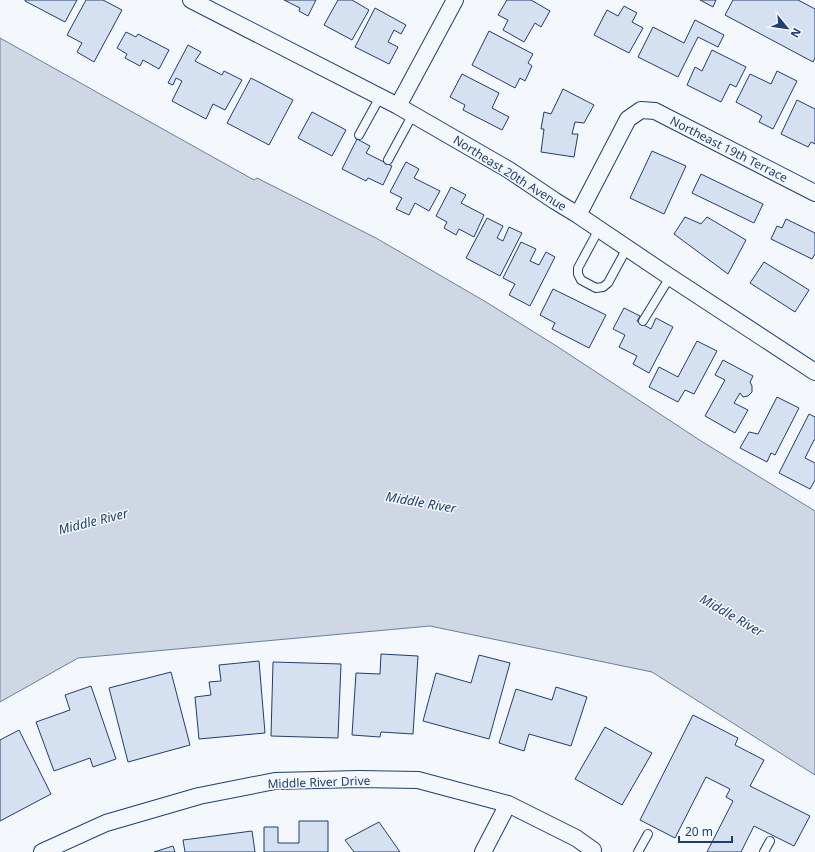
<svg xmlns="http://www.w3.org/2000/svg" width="815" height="852" viewBox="0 0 815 852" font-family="'Noto Sans',sans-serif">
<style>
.water{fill:#cfd7e4;stroke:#687fa3}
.building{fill:#d5e0f0;stroke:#1d3f73}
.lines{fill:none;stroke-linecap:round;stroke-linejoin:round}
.lane-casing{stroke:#1d3f73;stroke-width:10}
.street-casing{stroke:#1d3f73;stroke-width:18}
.lane{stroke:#f4f7fb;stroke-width:8}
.street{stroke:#f4f7fb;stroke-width:16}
.labels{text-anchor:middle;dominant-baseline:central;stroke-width:3;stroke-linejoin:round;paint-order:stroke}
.street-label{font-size:12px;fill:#1d3f73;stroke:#f4f7fb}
.water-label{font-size:13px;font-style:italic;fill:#1d3f73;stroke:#f4f7fb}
</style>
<rect width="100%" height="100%" fill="#f4f7fb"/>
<path class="water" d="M0,38L254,180L257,178L376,238L486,302L558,347L701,441L815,511V775L652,672L430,626L78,658L0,702Z"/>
<path class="building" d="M25,0H77L65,22L25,1Z
M86,0H103L122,10L94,62L77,52L82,43L67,35Z
M284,0H316L308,16L299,11L300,8Z
M338,0H352L369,10L352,40L324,25Z
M507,0H531L550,11L541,27L535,23L524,42L503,30L508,20L498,15Z
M700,0H716L713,7Z
M733,0H798L815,9V58L813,62L725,15Z
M624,6L637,13L632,22L643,28L629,53L594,35L607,10L618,16Z
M375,8L406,25L401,34L394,30L388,42L398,47L389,64L355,47Z
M695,20L724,35L718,47L698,37L678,77L638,57L653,27L684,43Z
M489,31L533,54L528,63L532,66L525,81L520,78L515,88L472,65Z
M126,32L136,37L138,34L169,50L159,69L143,60L140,66L125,58L127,54L117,48Z
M188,45L201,52L195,61L222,75L224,71L242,80L225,110L213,104L206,119L172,101L182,81L176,78L173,85L168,83Z
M712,50L746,67L736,87L730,84L721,102L687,85L695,67L702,71Z
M777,71L797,81L773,129L759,122L762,116L736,102L750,74L771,84Z
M462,74L499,93L492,108L509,117L502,130L463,110L465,105L450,97Z
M251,78L293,100L269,145L227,123Z
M563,89L594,105L584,123L575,122L572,134H578L574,157L541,152L544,129H541L544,112L551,114Z
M797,100L815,109V144L811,142L808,147L781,134Z
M312,112L346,130L332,156L298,138Z
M357,139L370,146L366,153L392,166L383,185L368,178L366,181L342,169Z
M652,151L686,166L664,214L630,198Z
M406,162L419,169L414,178L440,191L429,211L415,203L409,215L396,209L402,198L390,192Z
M701,174L763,204L754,223L692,193Z
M451,187L466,195L461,203L484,215L474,237L459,229L456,235L444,228L447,222L436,216Z
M685,217L701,224L707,217L746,240L728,274L674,234Z
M487,218L503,226L497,238L503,241L509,227L522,233L500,276L466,258Z
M786,219L815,233V254L812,259L771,239L777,226L782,228Z
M521,242L536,249L530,261L539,265L546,252L555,257L530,306L509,295L515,284L503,278Z
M764,262L809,290L795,312L750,283Z
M553,289L606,315L589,348L552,329L555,323L540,315Z
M624,308L640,316L637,321L651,329L656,318L673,327L649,373L633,364L637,356L619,347L625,335L613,329Z
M697,341L717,351L694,394L685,390L678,402L649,387L659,367L678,377Z
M723,360L753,376L750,382L752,386V392L748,396L743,397L740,393L734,403L748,410L735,433L705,416L725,380L715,375Z
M777,397L799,408L775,455L771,453L767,462L740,448L749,432L758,434Z
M809,414L815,417V440H814L805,458L815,463V480L810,489L779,473Z
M381,654L418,656L413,734L381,732L380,737L352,735L356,673L380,674Z
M479,655L510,663L489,739L423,721L436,673L471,683Z
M259,661L265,733L199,739L195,697L211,695L209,682L221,681L219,665Z
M273,662L341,664L338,738L271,736Z
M171,672L190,745L128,762L109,688Z
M91,686L116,759L93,767L90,758L54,771L36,722L70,710L65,695Z
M556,687L587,697L571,746L529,734L524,751L499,743L516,689L552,700Z
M693,715L738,738L735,745L764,760L750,786L810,816L794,846L754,826L741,852H707L733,801L726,797L730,789L706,777L675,838L640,820Z
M605,727L652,753L622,805L575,779Z
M19,730L51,794L0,821V740Z
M299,821H328V852H264V827H278V843H299Z
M379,822L400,852H354L345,840Z
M252,831L255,852H185L183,840Z
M173,846L175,852H154Z"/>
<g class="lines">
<defs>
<path id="lane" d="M359,135L380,97
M388,160L413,114
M599,229L578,268V274L581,280L596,288L603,287L608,283L627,248
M643,321L670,277
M638,852L648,834
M764,852L770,841"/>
<path id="street" d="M191,0L398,106L509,170L555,201L578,215L670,277L815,372
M398,106L455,0
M578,215L628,119L641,110L655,111L815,193
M42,852L106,823L199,796L275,781L359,779L418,780L508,804L576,838L593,850
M483,852L508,804"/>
</defs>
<use href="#lane" class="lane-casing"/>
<use href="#street" class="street-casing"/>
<use href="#lane" class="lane"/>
<use href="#street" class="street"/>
</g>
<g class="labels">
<g class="street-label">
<text transform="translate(729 149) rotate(27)">Northeast 19th Terrace</text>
<text transform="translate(510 173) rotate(32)">Northeast 20th Avenue</text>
<text transform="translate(319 782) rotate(-2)">Middle River Drive</text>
</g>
<g class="water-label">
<text transform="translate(421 502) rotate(10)">Middle River</text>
<text transform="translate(93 521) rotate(-14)">Middle River</text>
<text transform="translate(732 615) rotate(30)">Middle River</text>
</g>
</g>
<g transform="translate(787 28) rotate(119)" stroke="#f4f7fb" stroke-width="3" paint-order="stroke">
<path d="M0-3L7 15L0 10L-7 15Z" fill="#1d3f73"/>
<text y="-6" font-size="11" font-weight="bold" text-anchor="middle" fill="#1d3f73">N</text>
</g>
<path d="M679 836v6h53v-6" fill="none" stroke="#1d3f73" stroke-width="2"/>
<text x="685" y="836" font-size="12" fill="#1d3f73" stroke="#f4f7fb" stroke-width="3" paint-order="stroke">20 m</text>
</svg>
